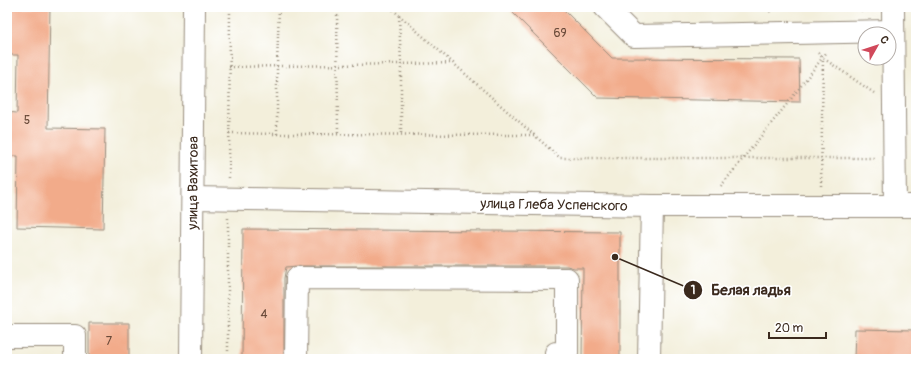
<svg xmlns="http://www.w3.org/2000/svg" width="923" height="366" viewBox="0 0 923 366" font-family="Pangolin,sans-serif">
<style>
.building{fill:#f2ab8a}
.lines{fill:none;stroke-linecap:round;stroke-linejoin:round}
.minor-casing{stroke:#978c7c;stroke-width:24}
.path{stroke:#978c7c;stroke-width:2.5;stroke-dasharray:1 3;stroke-linecap:butt}
.minor{stroke:#fff;stroke-width:22}
.labels{text-anchor:middle;dominant-baseline:central;stroke-width:3.5;stroke-linejoin:round;paint-order:stroke}
.number-label{font-size:12px;fill:#694a39}
.street-label{font-size:14px;fill:#3b2a1e;stroke:#fff}
.leader{fill:none;stroke:#3b2a1e;stroke-width:1.5}
.callout-dot{fill:#3b2a1e;stroke:#fff;stroke-width:1.5}
.mark-label{font-size:12px;text-anchor:middle;font-weight:bold;fill:#fff}
.callout-label{font-size:15px;text-anchor:middle;font-weight:bold;fill:#3b2a1e;stroke:#fff;stroke-width:3.5;stroke-linejoin:round;paint-order:stroke}
</style>
<rect width="100%" height="100%" fill="#fff"/>
<filter id="ink" filterUnits="userSpaceOnUse"><feTurbulence type="fractalNoise" baseFrequency=".025" numOctaves="2"/><feDisplacementMap in="SourceGraphic" scale="8" xChannelSelector="R" yChannelSelector="G"/><feConvolveMatrix kernelMatrix="1 2 1 2 8 2 1 2 1" color-interpolation-filters="sRGB"/></filter>
<filter id="wash" filterUnits="userSpaceOnUse"><feTurbulence type="fractalNoise" baseFrequency=".012" numOctaves="4" result="noise"/><feDisplacementMap in="SourceGraphic" scale="16" xChannelSelector="R" yChannelSelector="G"/><feGaussianBlur stdDeviation="0.9" result="paint"/><feColorMatrix in="noise" values="0 0 0 0 0 0 0 0 0 0 0 0 0 0 0 0 0 1.4 0 .05"/><feComposite in="paint" operator="in"/></filter>
<g filter="url(#wash)">
<rect width="100%" height="100%" fill="#f3efdb"/>
<g id="blocks">
<path class="building" d="M7,7H50L48,128L105,129L103,229L17,227L18,156H7V112L17,113L18,55H7Z
M507,7H561L612,58L799,59L800,102L598,98Z
M243,229L620,232V359H582L583,268H574L567,266H297L286,267L284,278V359H242Z
M89,323H129V359H89Z
M855,329L916,330V359H854Z"/>
</g>
</g>
<g filter="url(#ink)">
<use href="#blocks" fill-opacity="0" stroke="#978c7c" stroke-width="1"/>
<g class="lines">
<defs>
<g id="minor">
<path d="M605,7L634,36L893,31"/>
<path d="M893,7L895,206"/>
<path id="s1" d="M193,198L652,206H916"/>
<path d="M7,336H75V359"/>
<path id="s2" d="M191,359L194,7"/>
<path d="M296,359L297,278L567,279V353H556V359"/>
<path d="M649,359L652,206"/>
</g>
</defs>
<use href="#minor" class="minor-casing"/>
<path class="path" d="M337,7L338,134
M390,7L560,158H876
M763,7L771,12
M861,11L865,7
M399,16L401,64V135
M818,53L823,58L874,93
M229,67L453,63
M229,133L277,134V66L279,7
M277,134L534,135
M229,178L230,7
M721,186L791,99L826,53
M821,186L823,59
M228,359V217"/>
<use href="#minor" class="minor"/>
</g>
</g>
<g class="labels">
<g class="number-label">
<text x="560" y="33">69</text>
<text x="27" y="120">5</text>
<text x="264" y="314">4</text>
<text x="109" y="341">7</text>
</g>
<g class="street-label">
<text stroke="none"><textPath href="#s2" startOffset="176">улица Вахитова</textPath></text>
<text stroke="none"><textPath href="#s1" startOffset="361">улица Глеба Успенского</textPath></text>
</g>
</g>
<path class="leader" d="M615 257L693 290"/>
<g class="callout-dot">
<circle cx="615" cy="257" r="4"/>
<circle cx="693" cy="290" r="10"/>
</g>
<g class="mark-label">
<text x="693" y="294">1</text>
</g>
<g class="callout-label">
<text x="751" y="295">Белая ладья</text>
</g>
<rect width="923" height="366" fill="none" stroke="#fff" stroke-width="24"/>
<g transform="translate(877 46) rotate(51)"><circle r="19" fill="#ffffff" stroke="#b1aaa5"/>
<path d="M0-3L7 15L0 10L-7 15Z" fill="#d1495b"/>
<text y="-6" font-size="11" font-weight="bold" text-anchor="middle" fill="#3b2a1e">С</text>
</g>
<path d="M769 332v6h57v-6" fill="none" stroke="#3b2a1e" stroke-width="2"/>
<text x="775" y="332" font-size="12" fill="#3b2a1e" stroke="#ffffff" stroke-width="3" paint-order="stroke">20 m</text>
</svg>
